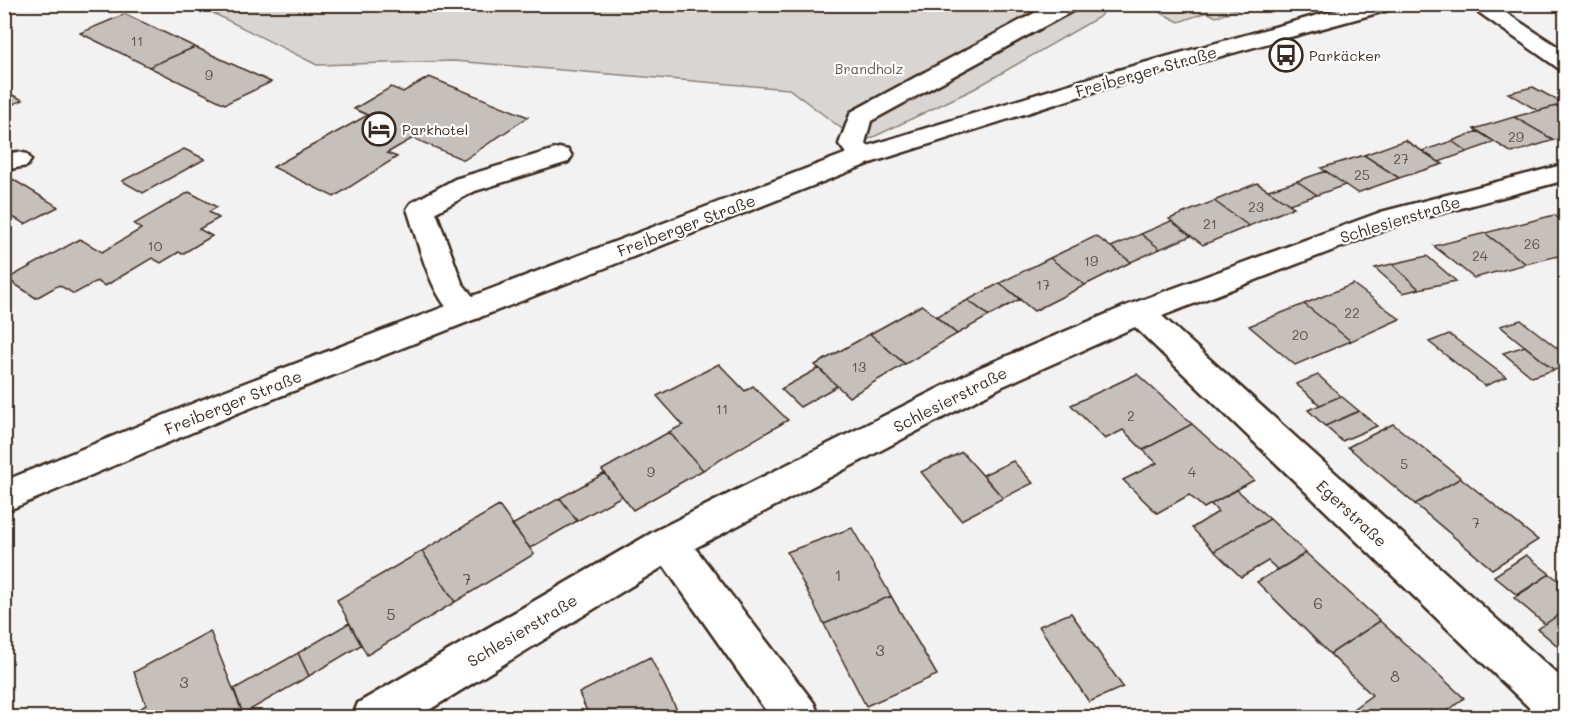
<svg xmlns="http://www.w3.org/2000/svg" width="1570" height="722" viewBox="0 0 1570 722" font-family="Mali,sans-serif">
<style>
.green{fill:#d8d5d2;stroke:#8a8078;stroke-width:1.5}
.building{fill:#c6c0bd;stroke:#3b2a1e;stroke-width:1.5}
.lines{fill:none;stroke-linecap:round;stroke-linejoin:round}
.minor-casing{stroke:#3b2a1e;stroke-width:5}
.major-casing{stroke:#3b2a1e;stroke-width:5}
.minor{fill:#fff;fill-rule:evenodd}
.major{fill:#fff;fill-rule:evenodd}
.labels{text-anchor:middle;dominant-baseline:central;stroke-width:4.5;stroke-linejoin:round;paint-order:stroke}
.number-label{font-size:14px;fill:#5e5046}
.far-poi-label{font-size:14px;fill:#3b2a1e;stroke:#fff;text-anchor:start}
.far-park-label{font-size:14px;fill:#62554b;stroke:#fff}
.street-label{font-size:16px;fill:#3b2a1e;stroke:#fff}
.near-number-label{font-size:16px;fill:#5e5046}
</style>
<rect width="100%" height="100%" fill="#f3f2f2"/>
<filter id="ink" filterUnits="userSpaceOnUse"><feTurbulence type="fractalNoise" baseFrequency=".0167" numOctaves="2"/><feDisplacementMap in="SourceGraphic" scale="12" xChannelSelector="R" yChannelSelector="G"/><feConvolveMatrix kernelMatrix="1 2 1 2 8 2 1 2 1" color-interpolation-filters="sRGB"/></filter>
<g filter="url(#ink)">
<path class="green" d="M197,5H1110L1099,17L974,89L861,143L789,89L454,61L317,65Z
M1145,5V4L1250,5L1216,17L1207,12L1179,22Z"/>
<path class="building" d="M125,14L195,47L149,67L80,33Z
M195,47L271,82L225,104L149,67Z
M429,77L528,117L464,160L413,138L387,153L397,157L334,197L273,167L368,115L354,109L391,87L403,92Z
M1533,87L1564,104L1538,111L1508,93Z
M4,91L23,100L4,108Z
M1556,106L1566,111V137L1554,140L1514,117Z
M1514,117L1554,140L1512,153L1474,129Z
M1478,131L1495,142L1467,152L1452,141Z
M1405,140L1439,162L1443,164L1399,178L1364,155Z
M1452,141L1467,152L1439,162L1422,151Z
M184,149L205,159L143,193L122,181Z
M1364,155L1399,178L1357,193L1321,168Z
M1326,171L1345,185L1317,195L1297,181Z
M4,174L57,206L58,207L25,224L4,212Z
M1297,181L1317,195L1289,204L1268,190Z
M1257,183L1294,207L1249,226L1214,201Z
M189,192L217,207L209,212L219,218L199,229L212,236L182,254L179,252L161,263L152,258L105,286L97,281L74,294L59,285L36,298L7,279L80,239L102,252L141,229L134,224Z
M1214,201L1249,226L1203,245L1169,219Z
M1554,215L1566,223V254L1526,264L1485,233Z
M1171,221L1191,236L1160,249L1141,234Z
M1485,233L1526,264L1474,278L1434,246Z
M1141,234L1160,249L1131,262L1111,247Z
M1096,236L1131,262L1085,285L1050,258Z
M1427,256L1456,281L1419,289L1392,264Z
M1050,258L1085,285L1034,311L1000,283Z
M1392,264L1419,289L1403,293L1375,268Z
M1000,283L1020,299L989,316L968,300Z
M1353,284L1400,319L1351,341L1304,304Z
M968,300L989,316L957,334L936,317Z
M1304,304L1351,341L1295,365L1249,326Z
M922,305L957,334L905,364L870,334Z
M1521,320L1566,355V367L1554,370L1500,326Z
M870,334L905,364L849,397L815,365Z
M1449,334L1506,377L1485,386L1429,342Z
M1525,346L1554,370L1532,377L1503,353Z
M719,364L745,391L753,386L788,420L703,470L669,432L683,425L657,396Z
M819,368L837,386L800,407L781,389Z
M1137,374L1192,424L1143,450L1123,430L1105,439L1071,405Z
M1318,375L1341,396L1320,405L1296,384Z
M1341,396L1359,411L1325,426L1308,410Z
M1359,411L1377,426L1342,441L1325,426Z
M1192,424L1254,480L1204,508L1189,495L1157,513L1123,480L1157,463L1143,450Z
M1393,424L1461,478L1415,504L1348,447Z
M669,432L703,470L633,510L602,470Z
M962,452L1003,498L961,520L921,472Z
M1013,461L1033,483L1003,498L983,475Z
M605,473L622,496L577,521L560,498Z
M1461,478L1538,540L1492,569L1415,504Z
M1237,490L1270,519L1214,551L1192,528L1218,512L1211,504Z
M560,498L577,521L530,548L512,525Z
M499,506L534,554L455,602L422,551Z
M1270,519L1306,553L1278,570L1268,561L1241,577L1214,551Z
M852,528L891,596L824,624L787,552Z
M422,551L455,602L367,655L337,600Z
M1306,553L1380,621L1330,654L1257,582Z
M1526,555L1550,574L1517,595L1494,576Z
M1550,574L1566,586V610L1545,624L1514,598Z
M891,596L937,675L866,706L824,624Z
M1566,610V653L1538,629Z
M1071,613L1123,687L1089,702L1039,626Z
M1380,621L1464,698L1439,718H1347L1345,715L1372,695L1330,654Z
M349,623L361,645L309,676L298,653Z
M210,631L243,714L237,718H126L146,705L134,672Z
M298,653L309,676L243,714L234,689Z
M650,657L681,718H590L579,693Z"/>
<g class="lines">
<defs>
<path id="minor" d="M1051,4H1078L1076,9L871,121L865,143L877,156L873,162C857,166 848,157 839,144L851,112Z
M1467,4H1492L1566,52V70L1558,68Z
M559,148L568,150L572,156L568,162L475,191L436,212L462,283L484,310L479,318C472,320 464,322 457,317C431,300 417,238 407,209L411,203L455,179Z
M18,152L27,154L31,160L27,166L4,170V154Z
M1566,164V180L1401,224L1162,316L1566,682V718H1540L1135,327L1003,386L695,548L814,703L820,718H771L664,566L416,718H352L358,703L655,531L979,368L1128,305L1381,212Z"/>
<path id="major" d="M1358,4H1394L1392,9L1109,87L873,162L240,412L4,512V481L216,394L855,150L1093,77Z"/>
</defs>
<use href="#minor" class="minor-casing"/>
<use href="#major" class="major-casing"/>
<use href="#minor" class="minor"/>
<use href="#major" class="major"/>
</g>
</g>
<defs>
<symbol id="bus-ring" viewBox="-11 -11 22 22"><circle r="9.5" fill="#fff" stroke="#3b2a1e" stroke-width="1.5"/><path d="M-5-6H5V4H4V6H2V4H-2V6H-4V4H-5ZM-3.5-4V0h7V-4ZM-3.5 1.2v1.5H-2V1.2ZM2 1.2v1.5H3.5V1.2Z" fill="#3b2a1e"/></symbol>
<symbol id="hotel-ring" viewBox="-11 -11 22 22"><circle r="9.5" fill="#fff" stroke="#3b2a1e" stroke-width="1.5"/><path d="M-6-4.5h1.5V1H6V5H4.5V3h-9V5H-6ZM-4 0a1.8 1.8 0 1 1 3.6 0ZM.5 0V-2.5h3Q6-2.5 6 0Z" fill="#3b2a1e"/></symbol>
</defs>
<g fill-rule="evenodd">
<use href="#bus-ring" x="1267" y="36" width="38" height="38"/>
<use href="#hotel-ring" x="360" y="110" width="38" height="38"/>
</g>
<g class="labels">
<g class="number-label">
<text x="137" y="40">11</text>
<text x="209" y="74">9</text>
<text x="1516" y="136">29</text>
<text x="1401" y="158">27</text>
<text x="1362" y="174">25</text>
<text x="1256" y="206">23</text>
<text x="1210" y="223">21</text>
<text x="1532" y="243">26</text>
<text x="155" y="245">10</text>
<text x="1480" y="255">24</text>
<text x="1091" y="260">19</text>
<text x="1043" y="284">17</text>
<text x="1352" y="312">22</text>
<text x="1300" y="334">20</text>
<text x="859" y="366">13</text>
<text x="722" y="408">11</text>
<text x="1131" y="415">2</text>
<text x="1404" y="463">5</text>
<text x="651" y="471">9</text>
<text x="1192" y="471">4</text>
<text x="1476" y="522">7</text>
</g>
<g class="far-poi-label">
<text x="1309" y="55">Parkäcker</text>
<text x="402" y="129">Parkhotel</text>
</g>
<g class="far-park-label">
<text x="869" y="68">Brandholz</text>
</g>
<g class="street-label">
<text transform="translate(1146 71) rotate(-16)">Freiberger Straße</text>
<text transform="translate(1400 219) rotate(-17)">Schlesierstraße</text>
<text transform="translate(686 225) rotate(-21)">Freiberger Straße</text>
<text transform="translate(950 399) rotate(-27)">Schlesierstraße</text>
<text transform="translate(233 402) rotate(-22)">Freiberger Straße</text>
<text transform="translate(1352 513) rotate(43)">Egerstraße</text>
<text transform="translate(522 630) rotate(-31)">Schlesierstraße</text>
</g>
<g class="near-number-label">
<text x="838" y="574">1</text>
<text x="467" y="578">7</text>
<text x="1318" y="602">6</text>
<text x="391" y="613">5</text>
<text x="880" y="649">3</text>
<text x="1395" y="675">8</text>
<text x="184" y="681">3</text>
</g>
</g>
<rect width="1570" height="722" fill="none" stroke="#fff" stroke-width="24"/>
<rect x="12" y="12" width="1546" height="698" fill="none" stroke="#3b2a1e" stroke-width="2" filter="url(#ink)"/>
</svg>
